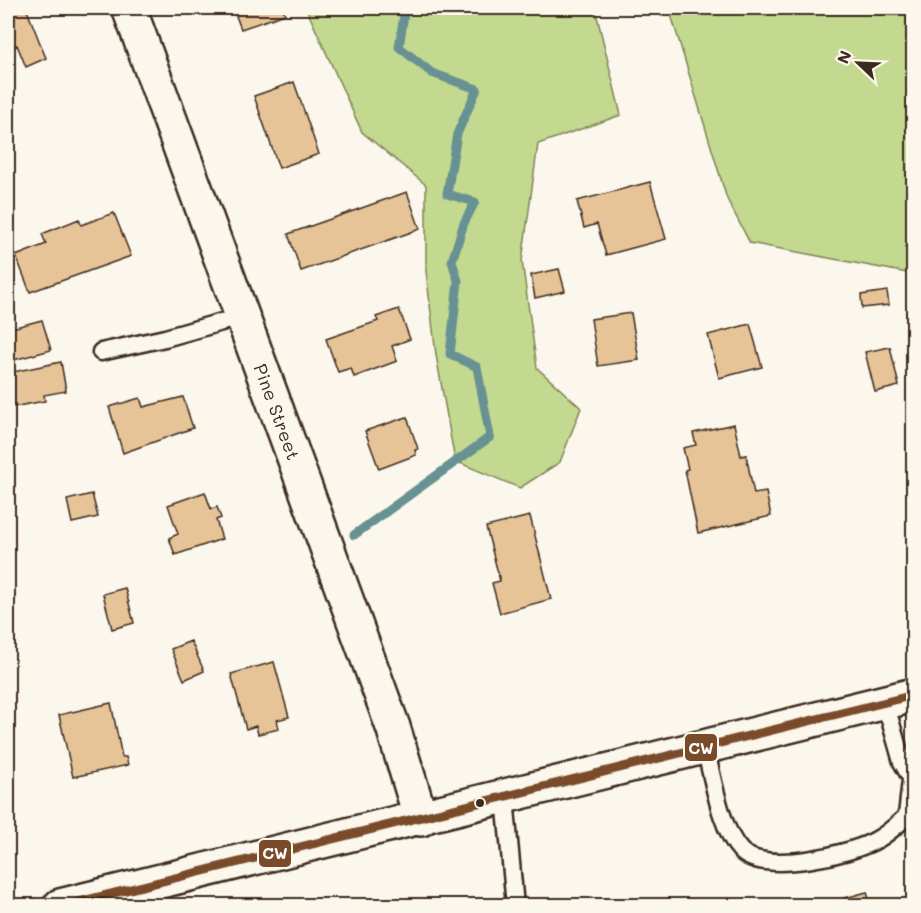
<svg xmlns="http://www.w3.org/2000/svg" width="921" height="913" viewBox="0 0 921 913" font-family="Mali,sans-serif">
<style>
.green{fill:#c2d98f;stroke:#7e8256;stroke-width:1.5}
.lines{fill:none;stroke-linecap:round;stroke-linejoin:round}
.stream{stroke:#679193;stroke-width:9}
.building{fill:#e7c498;stroke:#3b2a1e;stroke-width:1.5}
.lane-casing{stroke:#3b2a1e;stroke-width:21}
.street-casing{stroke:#3b2a1e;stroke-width:38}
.secondary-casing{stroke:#3b2a1e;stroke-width:38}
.lane{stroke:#fbf7ec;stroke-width:16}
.street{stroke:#fbf7ec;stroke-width:33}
.secondary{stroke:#fbf7ec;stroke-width:33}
.bus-1-casing{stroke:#fbf7ec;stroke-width:14}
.bus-1{stroke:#7a4b2a;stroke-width:9}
.bus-dot{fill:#3b2a1e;stroke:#fbf7ec;stroke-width:2}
.labels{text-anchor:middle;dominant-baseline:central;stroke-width:4.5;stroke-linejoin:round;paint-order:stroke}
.street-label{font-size:18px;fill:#3b2a1e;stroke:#fbf7ec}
.line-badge{stroke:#fbf7ec;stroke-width:2}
.badge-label{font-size:16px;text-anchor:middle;font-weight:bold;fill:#fff}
</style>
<rect width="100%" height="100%" fill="#fbf7ec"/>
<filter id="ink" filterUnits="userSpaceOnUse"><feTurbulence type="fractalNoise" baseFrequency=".0167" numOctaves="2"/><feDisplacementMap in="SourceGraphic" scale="12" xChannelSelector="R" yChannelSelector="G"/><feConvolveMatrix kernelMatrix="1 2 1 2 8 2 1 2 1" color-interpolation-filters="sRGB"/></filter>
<g filter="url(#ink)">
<path class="green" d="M306,8H595L621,115L538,144L522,261L537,368L581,408L560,462L520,488L455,461L436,355L426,271V185L362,132Z
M669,8H913V274L750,243L727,199Z"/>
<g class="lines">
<path class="stream" d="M354,535L490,437L477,367L450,354L458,281L452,261L464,223L475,202L447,194L457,134L477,89L432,73L399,47L405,8"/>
</g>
<path class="building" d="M15,8H26L46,58L26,67L17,45L8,49V11Z
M233,8H283L285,14L241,29Z
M294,82L319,154L279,168L254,96Z
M650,182L666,239L606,255L597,224L584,228L577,201Z
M407,192L420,229L301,271L288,234Z
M114,213L131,256L30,292L16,256L46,244L42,234L79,219L81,225Z
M559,269L565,291L535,298L531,275Z
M887,291L889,305L862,308L861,295Z
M399,309L410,339L392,346L397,361L354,377L351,368L338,372L326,339L378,321L376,317Z
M631,313L639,360L598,366L591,319Z
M42,320L51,350L10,361L8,329Z
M750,324L762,367L719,378L708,335Z
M890,347L899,386L875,392L865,352Z
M61,362L66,391L44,395L45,401L12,407L8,373Z
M183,397L193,428L123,453L109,407L140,398L143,407Z
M407,417L418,449L415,450L416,455L379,469L365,431Z
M734,424L741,456L746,455L754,494L766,492L771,516L698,533L685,470L688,469L683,448L696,445L693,433Z
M914,433V456L908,435Z
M205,492L211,509L217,507L221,518L216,520L222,539L175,555L169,538L178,534L168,505Z
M92,494L98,517L72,523L67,500Z
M530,516L551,599L500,613L492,583L500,581L486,527Z
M125,588L134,623L112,629L103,594Z
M191,641L204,671L184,680L171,649Z
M274,662L289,717L277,720L279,729L258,734L256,726L246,729L231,674Z
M111,703L122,757H126L128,765L73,777L59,715Z
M867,892L871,906H826V903Z"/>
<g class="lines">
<defs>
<path id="lane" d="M101,352L165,338L243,316
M885,702L902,762L914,783
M705,748C713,777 720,829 741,851C764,875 853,854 878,839C889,833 898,824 907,816L911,780
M505,798L515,906"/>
<g id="street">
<path id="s1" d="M129,8L393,727L421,819"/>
</g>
<path id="secondary" d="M60,906L914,695"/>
</defs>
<use href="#lane" class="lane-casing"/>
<use href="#street" class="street-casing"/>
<use href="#secondary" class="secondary-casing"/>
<use href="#lane" class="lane"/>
<use href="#street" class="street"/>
<use href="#secondary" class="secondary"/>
<defs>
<path id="bus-1" d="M62,906L914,695"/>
</defs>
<use href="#bus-1" class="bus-1-casing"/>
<use href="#bus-1" class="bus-1"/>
</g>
</g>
<circle class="bus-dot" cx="480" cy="803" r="5"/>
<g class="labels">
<g class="street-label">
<text stroke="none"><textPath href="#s1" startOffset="430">Pine Street</textPath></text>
</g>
</g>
<g class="line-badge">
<rect x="684" y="733" width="34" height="29" rx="6" fill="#7a4b2a"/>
<rect x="258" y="839" width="34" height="29" rx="6" fill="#7a4b2a"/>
</g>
<g class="badge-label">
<text x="701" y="754">CW</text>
<text x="275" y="859">CW</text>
</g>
<rect width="921" height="913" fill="none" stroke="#fbf7ec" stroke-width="30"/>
<rect x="15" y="15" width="891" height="883" fill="none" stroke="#3b2a1e" stroke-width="2" filter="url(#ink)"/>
<g transform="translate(858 63) rotate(293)" stroke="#fbf7ec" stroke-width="4.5" paint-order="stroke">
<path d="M0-4.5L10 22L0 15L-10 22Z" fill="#3b2a1e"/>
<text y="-9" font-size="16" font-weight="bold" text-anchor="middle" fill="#3b2a1e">N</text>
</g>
</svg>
